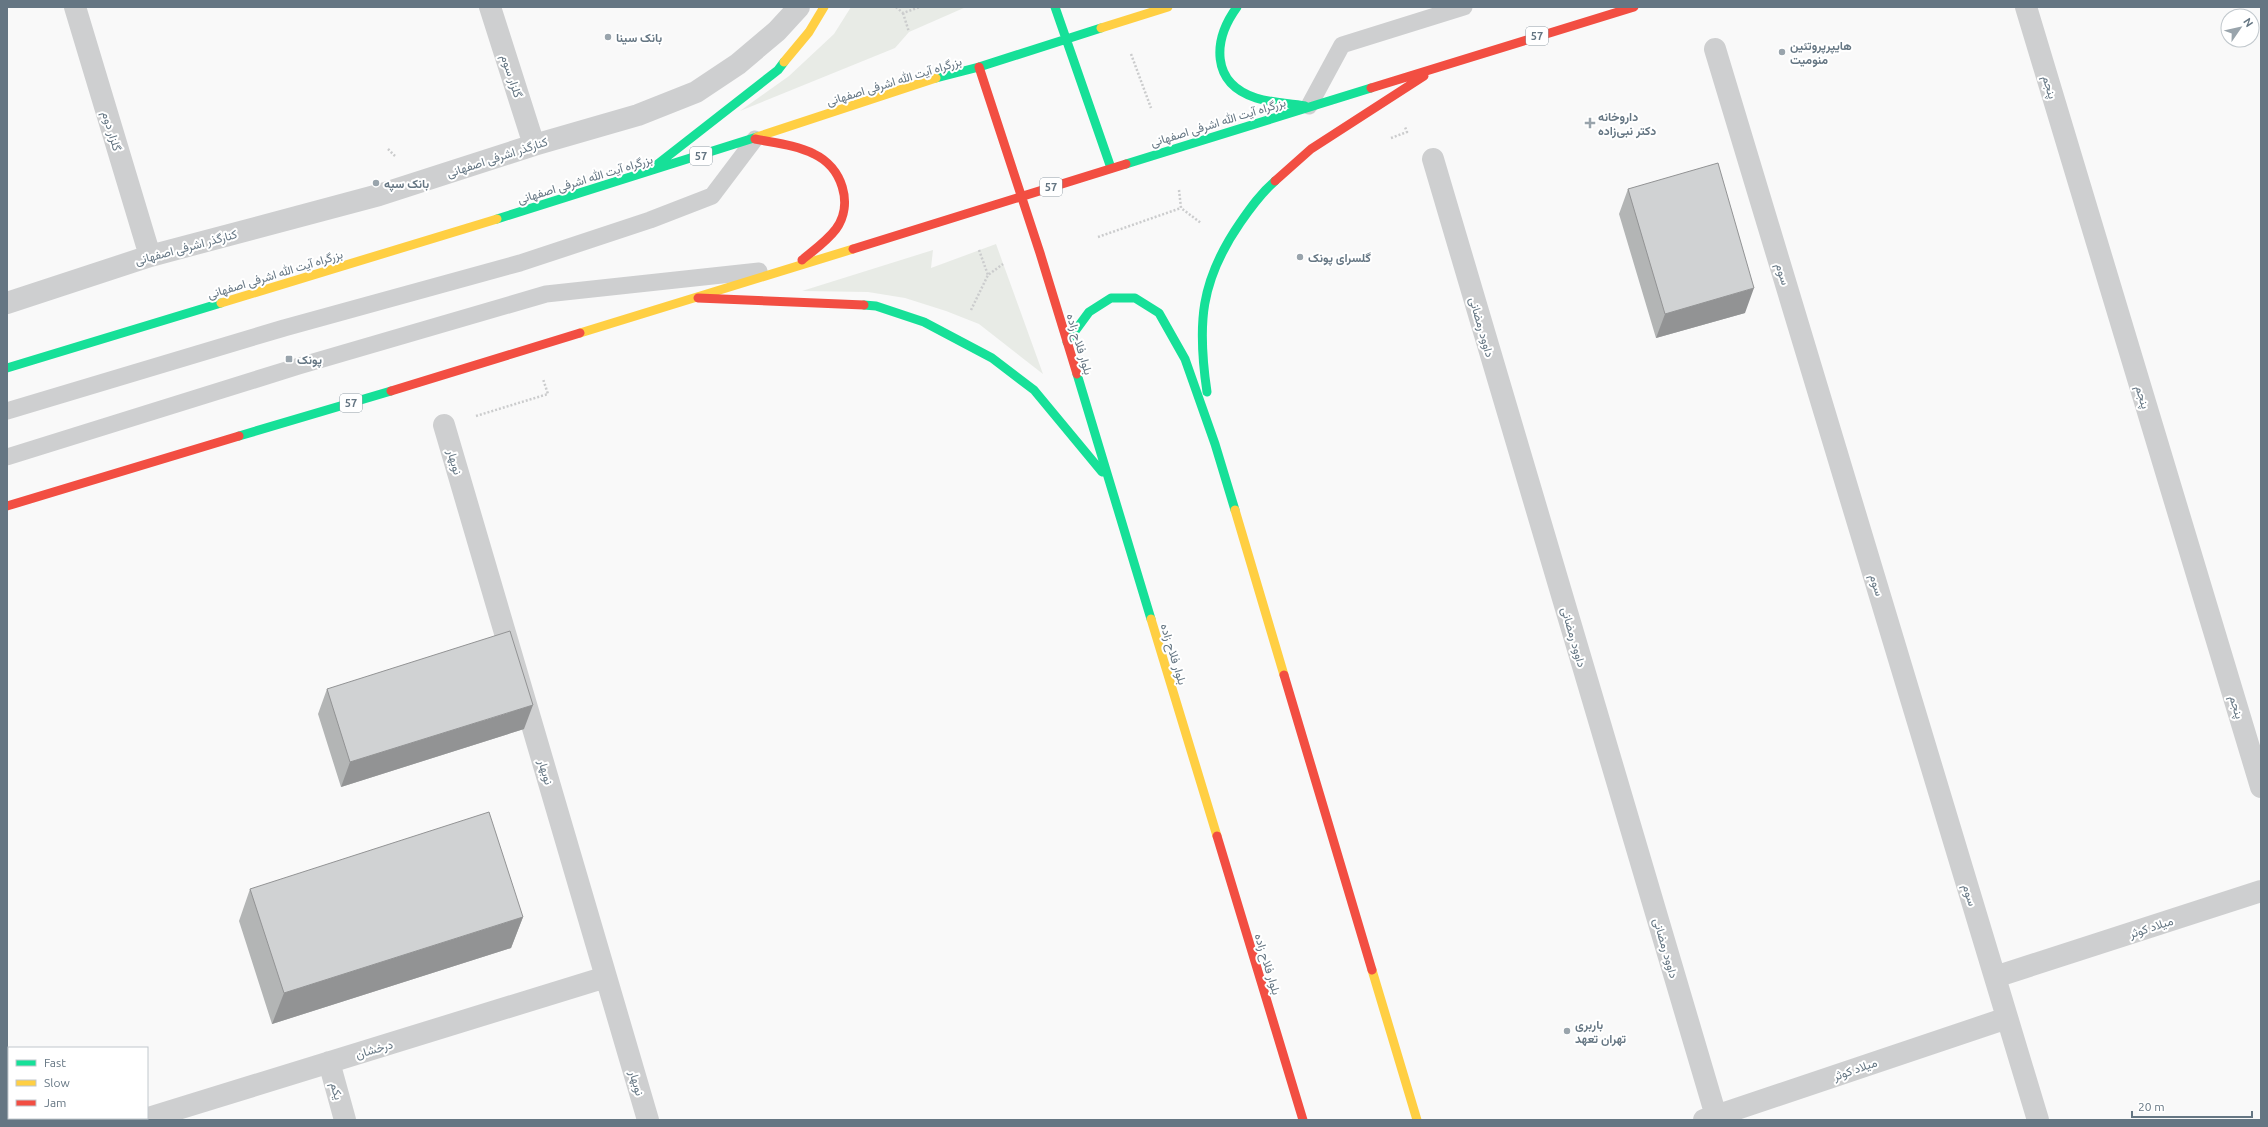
<svg xmlns="http://www.w3.org/2000/svg" width="2268" height="1127" viewBox="0 0 2268 1127" font-family="Ubuntu,Vazirmatn,sans-serif">
<style>
.garden{fill:#e8ebe6}
.lines{fill:none;stroke-linecap:round;stroke-linejoin:round}
.path{stroke:#cbcccd;stroke-width:2.5;stroke-dasharray:2 2;stroke-linecap:butt}
.lane{stroke:#cecfd0;stroke-width:17}
.street{stroke:#cecfd0;stroke-width:22}
.fast{stroke:#16e098;stroke-width:9}
.slow{stroke:#ffcf43;stroke-width:9}
.jam{stroke:#f24e42;stroke-width:9}
.wall{fill:#b3b5b5}
.shaded-wall{fill:#929394}
.building{fill:#d0d2d3;stroke:#929394}
.poi-dot{fill:#99a4ac;stroke:#fff;stroke-width:1.5}
.labels{text-anchor:middle;dominant-baseline:central;stroke-width:4;stroke-linejoin:round;paint-order:stroke}
.shield{fill:#fff;stroke:#939fa8;stroke-width:1}
.shield-label{font-size:11px;font-weight:bold;fill:#657683}
.poi-label{font-size:12px;font-weight:bold;fill:#657683;stroke:#fff;text-anchor:start}
.street-label{font-size:12px;fill:#657683;stroke:#fff}
</style>
<rect width="100%" height="100%" fill="#f9f9f9"/>
<path class="garden" d="M851,7H966L909,32L895,48L740,111L789,76L834,34Z
M996,244L1043,374L979,324L946,311L905,298L868,292L802,291L933,250L931,268Z"/>
<g class="lines">
<path class="path" d="M896,7L903,13L920,7
M903,13L909,32
M1131,54L1151,108
M1391,138L1407,132L1405,127
M388,149L395,156
M1179,190L1181,208L1201,223
M1098,237L1181,208
M979,250L988,275
M971,310L988,275L1003,264
M476,416L548,394L543,379"/>
<path class="lane" d="M1309,106L1342,45L1464,7
M7,411L284,328L520,263L650,220L712,196L755,139
M7,457L299,366L546,294L759,271"/>
<path class="street" d="M75,7L150,256
M490,7L534,145
M2026,7L2261,787
M1715,49L2038,1120
M1433,159L1716,1116
M7,303L150,256L379,195L534,145L638,115L696,92L738,64L777,31L799,7
M444,425L648,1120
M1995,977L2261,891
M329,1062L345,1120
M142,1120L606,977
M1704,1120L2007,1018"/>
<path class="fast" d="M1055,7L1111,168
M1237,7C1213,40 1210,83 1256,98C1272,103 1289,103 1305,106
M936,78L979,67L1101,28
M1126,164L1371,88
M650,170L778,70L784,62
M497,219L757,137
M864,305L876,306L924,322L992,358L1034,390L1102,472
M1067,342L1089,312L1111,298H1135L1159,313L1185,359L1215,444L1235,510
M7,368L221,303
M1077,374L1151,619
M1207,392C1197,324 1200,281 1240,223C1251,207 1261,193 1275,181
M239,436L391,391"/>
<path class="slow" d="M1101,28L1168,7
M784,62L809,32L824,7
M757,137L936,78
M221,303L497,219
M580,333L853,249
M1235,510L1284,675
M1151,619L1217,836
M1372,970L1417,1120"/>
<path class="jam" d="M979,67L1040,253L1077,374
M1371,88L1634,7
M755,139C775,143 796,145 814,154C842,167 854,204 836,229C827,241 814,250 802,260
M1275,181L1311,149L1424,76
M853,249L1126,164
M698,298L864,305
M391,391L580,333
M7,506L239,436
M1284,675L1372,970
M1217,836L1303,1120"/>
</g>
<path class="wall" d="M1628,189L1745,313L1656,338L1619,214Z
M327,689L524,729L341,787L318,714Z
M250,889L523,917L511,948L272,1024L239,921Z"/>
<path class="shaded-wall" d="M1754,288L1745,313L1656,338L1665,314Z
M533,705L524,729L341,787L350,762Z
M523,917L511,948L272,1024L284,993Z"/>
<path class="building" d="M1718,163L1754,288L1665,314L1628,189Z
M510,631L533,705L350,762L327,689Z
M489,812L523,917L284,993L250,889Z"/>
<g class="poi-dot">
<circle cx="608" cy="37" r="4"/>
<circle cx="1782" cy="52" r="4"/>
<path d="M1588 117h4v4h4v4h-4v4h-4v-4h-4v-4h4z"/>
<circle cx="376" cy="183" r="4"/>
<circle cx="1300" cy="257" r="4"/>
<rect x="285" y="355" width="8" height="8" rx="2"/>
<circle cx="1567" cy="1031" r="4"/>
</g>
<g class="labels">
<g class="shield">
<rect x="1526" y="27" width="22" height="18" rx="3"/>
<rect x="690" y="147" width="22" height="18" rx="3"/>
<rect x="1040" y="178" width="22" height="18" rx="3"/>
<rect x="340" y="394" width="22" height="18" rx="3"/>
</g>
<g class="shield-label">
<text x="1537" y="36">57</text>
<text x="701" y="156">57</text>
<text x="1051" y="187">57</text>
<text x="351" y="403">57</text>
</g>
<g class="poi-label">
<text x="616" y="37">بانک سینا</text>
<text x="1790" y="45">هایپرپروتئین<tspan x="1790" dy="14">منومیت</tspan></text>
<text x="1598" y="116">داروخانه<tspan x="1598" dy="14">دکتر نبی‌زاده</tspan></text>
<text x="384" y="183">بانک سپه</text>
<text x="1308" y="257">گلسرای پونک</text>
<text x="297" y="359">پونک</text>
<text x="1575" y="1024">باربری<tspan x="1575" dy="14">تهران تعهد</tspan></text>
</g>
<g class="street-label">
<text transform="translate(512 76) rotate(72)">گلزار سوم</text>
<text transform="translate(894 81) rotate(-17)">بزرگراه آیت الله اشرفی اصفهانی</text>
<text transform="translate(2050 87) rotate(73)">پنجم</text>
<text transform="translate(1218 122) rotate(-17)">بزرگراه آیت الله اشرفی اصفهانی</text>
<text transform="translate(112 131) rotate(73)">گلزار دوم</text>
<text transform="translate(497 157) rotate(-18)">کنارگذر اشرفی اصفهانی</text>
<text transform="translate(585 179) rotate(-17)">بزرگراه آیت الله اشرفی اصفهانی</text>
<text transform="translate(186 247) rotate(-15)">کنارگذر اشرفی اصفهانی</text>
<text transform="translate(275 274) rotate(-17)">بزرگراه آیت الله اشرفی اصفهانی</text>
<text transform="translate(1783 274) rotate(73)">سوم</text>
<text transform="translate(1482 327) rotate(74)">داوود رمضانی</text>
<text transform="translate(1080 344) rotate(73)">بلوار فلاح زاده</text>
<text transform="translate(2143 397) rotate(73)">پنجم</text>
<text transform="translate(455 462) rotate(74)">نوبهار</text>
<text transform="translate(1877 585) rotate(73)">سوم</text>
<text transform="translate(1574 637) rotate(74)">داوود رمضانی</text>
<text transform="translate(1174 654) rotate(73)">بلوار فلاح زاده</text>
<text transform="translate(2237 707) rotate(73)">پنجم</text>
<text transform="translate(546 772) rotate(74)">نوبهار</text>
<text transform="translate(1970 895) rotate(73)">سوم</text>
<text transform="translate(2151 927) rotate(-18)">میلاد کوثر</text>
<text transform="translate(1666 948) rotate(74)">داوود رمضانی</text>
<text transform="translate(1268 964) rotate(73)">بلوار فلاح زاده</text>
<text transform="translate(374 1049) rotate(-17)">درخشان</text>
<text transform="translate(1855 1069) rotate(-19)">میلاد کوثر</text>
<text transform="translate(637 1083) rotate(74)">نوبهار</text>
<text transform="translate(337 1091) rotate(74)">یکم</text>
</g>
</g>
<rect width="2268" height="1127" fill="none" stroke="#657683" stroke-width="16"/>
<rect x="8" y="1047" width="140" height="72" fill="#ffffff" stroke="#c1c8cd"/>
<rect x="16" y="1060" width="20" height="6" fill="#16e098" stroke="#c1c8cd"/>
<text x="44" y="1067" font-size="12" fill="#657683">Fast</text>
<rect x="16" y="1080" width="20" height="6" fill="#ffcf43" stroke="#c1c8cd"/>
<text x="44" y="1087" font-size="12" fill="#657683">Slow</text>
<rect x="16" y="1100" width="20" height="6" fill="#f24e42" stroke="#c1c8cd"/>
<text x="44" y="1107" font-size="12" fill="#657683">Jam</text>
<g transform="translate(2240 28) rotate(56)"><circle r="19" fill="#ffffff" stroke="#c1c8cd"/>
<path d="M0-3L7 15L0 10L-7 15Z" fill="#99a4ac"/>
<text y="-6" font-size="11" font-weight="bold" text-anchor="middle" fill="#657683">N</text>
</g>
<path d="M2132 1111v6h120v-6" fill="none" stroke="#657683" stroke-width="2"/>
<text x="2138" y="1111" font-size="12" fill="#657683" stroke="#ffffff" stroke-width="3" paint-order="stroke">20 m</text>
</svg>
